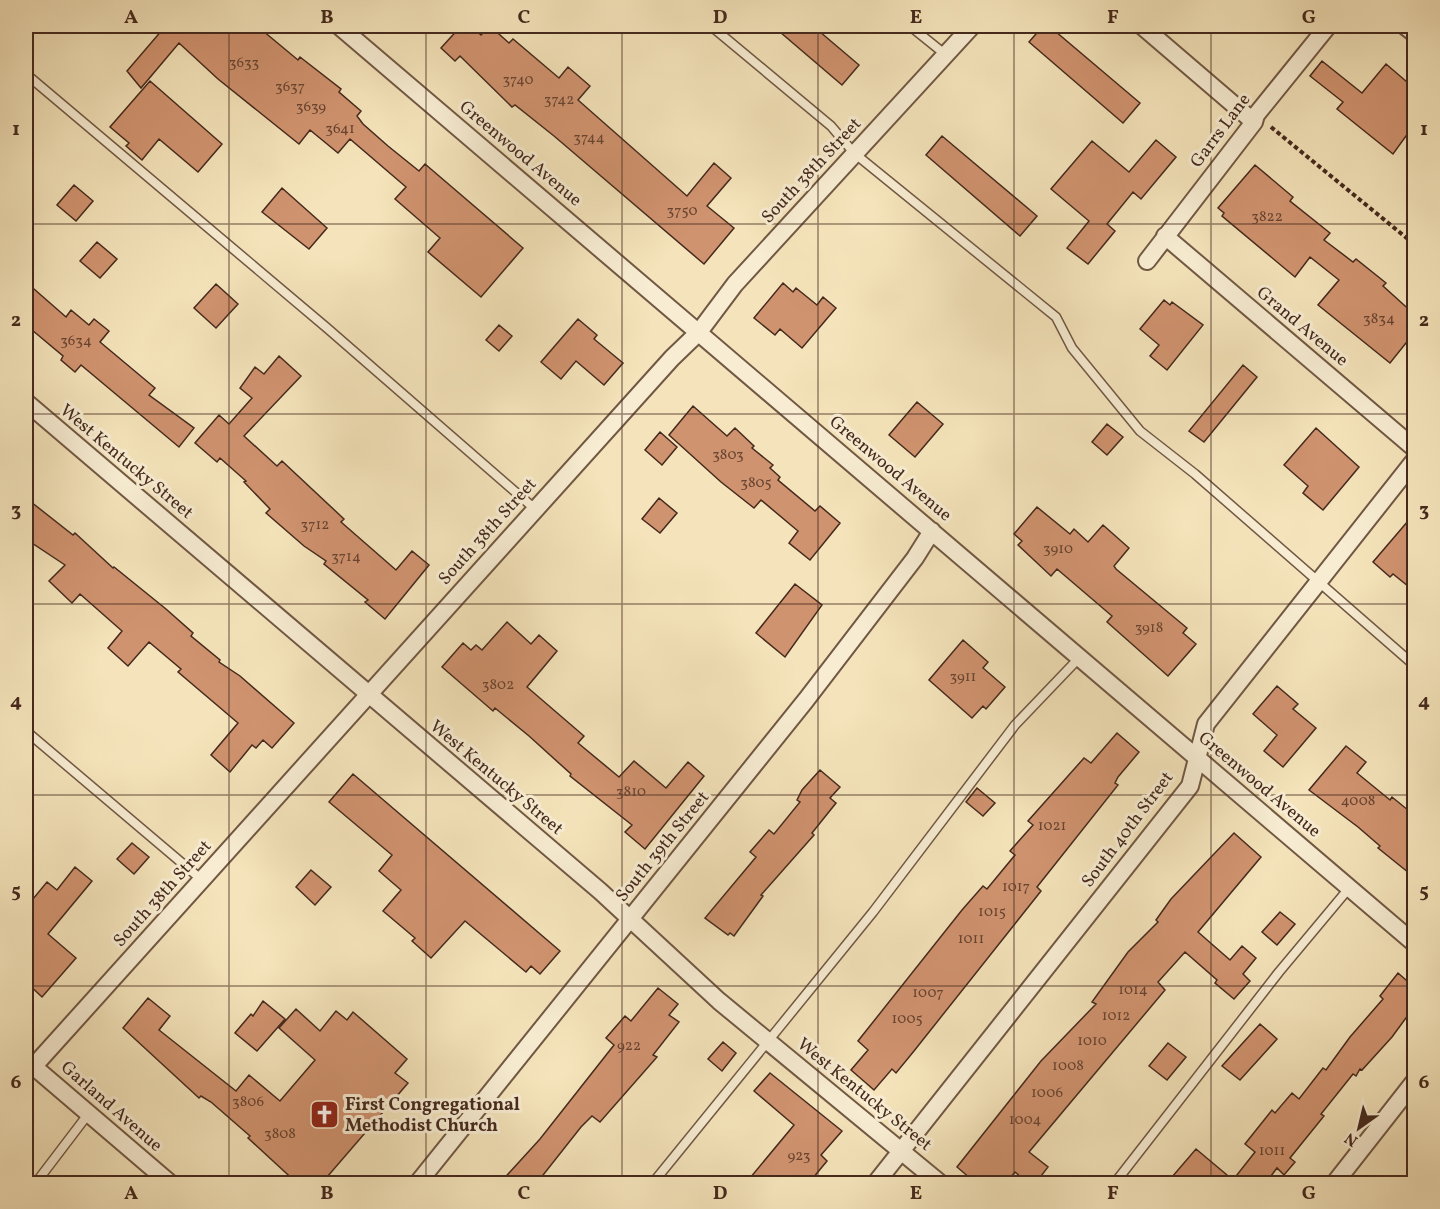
<svg xmlns="http://www.w3.org/2000/svg" width="1440" height="1209" viewBox="0 0 1440 1209" font-family="Vollkorn,serif">
<style>
.building{fill:#d0936f;stroke:#45291d;stroke-width:1.5}
.lines{fill:none;stroke-linecap:round;stroke-linejoin:round}
.lane-casing{stroke:#715844;stroke-width:11}
.street-casing{stroke:#715844;stroke-width:20}
.path{stroke:#45291d;stroke-width:4;stroke-dasharray:4.5 3;stroke-linecap:butt}
.lane{stroke:#f8edd3;stroke-width:8}
.street{stroke:#f8edd3;stroke-width:16}
.grid{fill:none;stroke:#45291d;stroke-width:1.5;stroke-opacity:0.55}
.labels{text-anchor:middle;dominant-baseline:central;stroke-width:6;stroke-linejoin:round;paint-order:stroke}
.number-label{font-size:15px;fill:#684432}
.street-label{font-size:18px;fill:#45291d;stroke:#f8edd3}
.poi-label{font-size:18px;font-weight:bold;fill:#45291d;stroke:#f8edd3;text-anchor:start}
.neatline{fill:none;stroke:#45291d;stroke-width:2}
.grid-label{font-size:20px;text-anchor:middle;font-weight:bold;fill:#45291d}
</style>
<rect width="100%" height="100%" fill="#f5e4bb"/>
<filter id="stains"><feTurbulence type="fractalNoise" baseFrequency=".00333" numOctaves="4"/><feColorMatrix values="0 0 0 0 .2 0 0 0 0 .09 0 0 0 0 .02 0 0 0 .5 -.17"/></filter>
<radialGradient id="worn" r=".72"><stop offset=".6" stop-color="#630" stop-opacity="0"/><stop offset="1" stop-color="#630" stop-opacity=".3"/></radialGradient>
<path class="building" d="M158,26H257L298,60L300,57L341,89L339,92L361,111L357,116L363,124L388,146L419,171L425,164L523,248L481,297L428,252L440,238L395,199L406,187L350,139L338,153L310,130L299,144L218,79L179,43L141,88L127,71L163,29Z
M461,26H471L481,35L490,26L509,43L513,39L559,78L568,67L590,86L578,100L687,196L714,163L731,178L707,206L734,228L704,264L554,136L515,105L512,107L460,56L455,61L441,48Z
M773,26H813L859,65L842,85Z
M1043,26H1049L1140,103L1123,123L1029,42Z
M1322,61L1362,93L1386,64L1414,88V125L1393,154L1337,109L1343,102L1310,76Z
M150,81L222,144L198,172L159,139L142,160L126,146L129,143L110,127Z
M942,136L1037,216L1020,236L926,155Z
M1156,140L1176,157L1141,199L1133,192L1107,224L1115,231L1088,264L1067,248L1089,221L1051,189L1092,141L1129,172Z
M1255,165L1293,197L1290,201L1330,233L1324,240L1353,262L1356,259L1386,283L1383,286L1414,314V333L1390,363L1318,305L1339,280L1310,257L1295,277L1222,216L1224,213L1218,208Z
M74,185L93,201L76,221L57,205Z
M282,188L327,228L309,249L262,212Z
M97,242L117,259L100,278L80,261Z
M26,282L66,317L71,310L89,325L94,319L109,331L100,342L155,388L149,395L194,428L179,447L81,365L75,372L61,360L63,356L26,325Z
M783,283L793,292L796,288L817,305L823,297L836,308L802,348L780,329L775,335L754,318Z
M216,284L238,304L216,328L194,308Z
M1164,300L1170,305L1172,302L1203,325L1167,370L1150,356L1159,345L1140,329Z
M578,319L597,335L594,339L623,363L604,385L576,361L561,379L541,362Z
M499,325L512,336L499,351L486,340Z
M279,356L301,376L244,436L277,466L282,461L344,519L341,522L396,570L412,551L429,565L385,619L365,602L368,600L324,564L326,561L304,546L266,513L270,509L244,482L246,481L220,458L217,462L195,443L219,415L229,424L252,398L240,388L255,367L264,374Z
M1243,365L1257,377L1204,442L1189,431Z
M917,402L943,424L915,457L889,435Z
M693,406L727,436L735,428L754,446L752,448L773,465L770,468L780,477L778,480L815,511L820,506L840,523L810,560L789,543L798,531L761,500L754,508L721,482L669,435Z
M1107,424L1123,437L1107,455L1092,442Z
M1316,428L1359,467L1323,510L1303,493L1308,486L1284,465Z
M660,432L677,447L662,465L645,450Z
M26,498L73,535L75,533L113,568L114,567L166,609L193,633L191,636L220,660L219,662L240,676L294,723L272,748L263,740L256,748L252,745L230,772L211,755L238,723L178,672L181,669L149,642L128,666L108,648L122,631L80,594L72,603L49,581L65,565L26,539Z
M659,498L677,513L660,533L642,519Z
M1037,507L1070,534L1074,529L1088,542L1103,525L1129,548L1114,566L1116,569L1187,628L1183,633L1196,644L1168,676L1107,622L1112,616L1057,569L1051,576L1018,545L1022,541L1014,534Z
M1414,514V591L1393,574L1390,577L1373,562Z
M795,584L822,605L785,657L756,633Z
M507,622L531,644L539,635L557,651L527,687L584,736L578,743L619,777L634,761L666,788L688,762L704,776L645,849L625,832L632,825L570,776L571,774L529,736L495,708L493,711L442,667L463,643L471,650L476,645L482,650Z
M963,640L988,662L983,668L1005,687L986,709L983,706L972,718L929,680Z
M1277,686L1298,704L1293,709L1316,728L1283,767L1264,751L1277,735L1253,714Z
M1117,733L1139,752L1118,777L1115,783L1118,785L1037,887L1041,891L914,1051L896,1073L892,1069L874,1090L851,1070L868,1050L858,1041L962,910L983,886L987,889L1015,855L1010,851L1033,825L1028,821L1084,758L1091,763Z
M1346,746L1366,762L1357,773L1390,800L1392,797L1414,815V877L1378,848L1380,846L1358,827L1309,790Z
M820,770L840,787L830,798L836,803L812,833L814,835L761,895L763,896L734,936L730,933L728,935L705,918L756,857L750,852L769,830L774,834L800,802L797,800L802,790Z
M353,774L560,951L540,974L531,966L526,972L465,921L431,958L412,941L415,938L383,911L401,890L379,871L392,855L329,802Z
M977,788L995,803L983,816L966,802Z
M1234,833L1261,857L1198,932L1230,960L1242,946L1256,958L1243,974L1250,981L1234,999L1215,983L1217,980L1185,952L1158,982L1165,990L1029,1152L1048,1167L1035,1184H1029L1015,1172L1005,1184H977L957,1167L1041,1061L1096,1004L1092,1002L1128,952L1158,922L1156,920L1171,899Z
M132,843L149,857L134,874L117,859Z
M75,867L92,881L48,934L76,958L42,997L26,982V902L33,899L47,882L57,890Z
M311,870L331,887L315,905L296,887Z
M1280,912L1295,924L1277,945L1262,932Z
M1398,973L1414,987V1007L1392,1037L1362,1070L1360,1069L1356,1076L1353,1074L1321,1114L1324,1116L1290,1158L1295,1162L1284,1175L1277,1168L1265,1184H1166L1196,1149L1233,1180L1255,1152L1245,1144L1272,1110L1275,1113L1292,1093L1299,1099L1323,1068L1326,1070L1350,1037L1383,999L1380,996Z
M658,988L678,1004L669,1015L679,1022L653,1055L657,1057L600,1122L592,1116L581,1127L536,1184H499L540,1139L614,1045L606,1038L625,1016L631,1021Z
M148,998L170,1016L159,1030L236,1091L249,1075L280,1101L315,1060L279,1028L296,1009L320,1031L336,1011L347,1020L353,1012L407,1059L395,1073L408,1083L321,1184H298L248,1138L250,1136L211,1102L201,1096L199,1098L123,1028Z
M263,1001L285,1019L257,1051L235,1033L251,1014L253,1016Z
M1260,1024L1277,1039L1240,1080L1222,1066Z
M723,1042L736,1053L722,1071L708,1059Z
M1168,1043L1186,1057L1167,1080L1149,1066Z
M770,1073L842,1131L821,1155L827,1161L808,1184H745L794,1125L754,1091Z"/>
<g class="lines">
<defs>
<path id="lane" d="M711,26L831,126L854,153L1056,317L1072,348L1140,431L1195,474L1414,665
M910,26L946,55
M26,74L327,328L535,509
M26,731L202,880
M35,1184L89,1113
M652,1184L873,912L1015,725L1080,657
M1114,1184L1279,972L1350,887"/>
<path id="street" d="M339,26L1414,943
M1142,26L1254,122
M1405,26L1414,33
M1165,236L1414,448
M1147,261L1254,122L1256,115L1328,26
M26,402L600,891L719,1001L941,1184
M26,1060L171,1184
M34,1066L672,358L699,332L735,284L972,26
M417,1184L806,700L915,558L932,531
M875,1184L1190,786L1206,724L1414,461
M1334,1184L1414,1082"/>
</defs>
<use href="#lane" class="lane-casing"/>
<use href="#street" class="street-casing"/>
<path class="path" d="M1271,127L1414,244"/>
<use href="#lane" class="lane"/>
<use href="#street" class="street"/>
</g>
<path class="grid" d="M229,26V1184M426,26V1184M622,26V1184M818,26V1184M1014,26V1184M1211,26V1184M26,224H1414M26,414H1414M26,604H1414M26,795H1414M26,986H1414"/>
<defs>
<symbol id="church-square" viewBox="-11 -11 22 22"><rect x="-9" y="-9" width="18" height="18" rx="4" fill="#8f2418" stroke="#f8edd3"/><path d="M-1.2-6h2.4v3.5h3.3v2.4h-3.3V6h-2.4V-.1h-3.3v-2.4h3.3Z" fill="#fff"/></symbol>
</defs>
<g fill-rule="evenodd">
<use href="#church-square" x="308" y="1098" width="33" height="33"/>
</g>
<g class="labels">
<g class="number-label">
<text x="244" y="63">3633</text>
<text x="518" y="80">3740</text>
<text x="290" y="87">3637</text>
<text x="559" y="100">3742</text>
<text x="311" y="107">3639</text>
<text x="340" y="129">3641</text>
<text x="589" y="138">3744</text>
<text x="682" y="211">3750</text>
<text x="1267" y="217">3822</text>
<text x="1379" y="319">3834</text>
<text x="76" y="341">3634</text>
<text x="728" y="455">3803</text>
<text x="756" y="483">3805</text>
<text x="315" y="525">3712</text>
<text x="1058" y="549">3910</text>
<text x="346" y="557">3714</text>
<text x="1149" y="628">3918</text>
<text x="963" y="677">3911</text>
<text x="498" y="685">3802</text>
<text x="631" y="792">3810</text>
<text x="1358" y="801">4008</text>
<text x="1052" y="826">1021</text>
<text x="1016" y="887">1017</text>
<text x="992" y="912">1015</text>
<text x="971" y="939">1011</text>
<text x="1133" y="990">1014</text>
<text x="928" y="993">1007</text>
<text x="1116" y="1016">1012</text>
<text x="907" y="1019">1005</text>
<text x="1092" y="1041">1010</text>
<text x="629" y="1046">922</text>
<text x="1068" y="1066">1008</text>
<text x="1047" y="1093">1006</text>
<text x="248" y="1102">3806</text>
<text x="1025" y="1120">1004</text>
<text x="280" y="1134">3808</text>
<text x="1272" y="1151">1011</text>
<text x="799" y="1156">923</text>
</g>
<g class="street-label">
<text transform="translate(1221 131) rotate(-53)">Garrs Lane</text>
<text transform="translate(520 154) rotate(40)">Greenwood Avenue</text>
<text transform="translate(812 171) rotate(-47)">South 38th Street</text>
<text transform="translate(1302 327) rotate(40)">Grand Avenue</text>
<text transform="translate(126 462) rotate(40)">West Kentucky Street</text>
<text transform="translate(890 469) rotate(40)">Greenwood Avenue</text>
<text transform="translate(488 532) rotate(-48)">South 38th Street</text>
<text transform="translate(496 778) rotate(40)">West Kentucky Street</text>
<text transform="translate(1259 785) rotate(40)">Greenwood Avenue</text>
<text transform="translate(1128 830) rotate(-53)">South 40th Street</text>
<text transform="translate(663 847) rotate(-51)">South 39th Street</text>
<text transform="translate(163 894) rotate(-48)">South 38th Street</text>
<text transform="translate(864 1095) rotate(39)">West Kentucky Street</text>
<text transform="translate(111 1107) rotate(41)">Garland Avenue</text>
</g>
<g class="poi-label">
<text x="345" y="1105">First Congregational<tspan x="345" dy="21">Methodist Church</tspan></text>
</g>
</g>
<rect width="1440" height="1209" fill="none" stroke="#f5e4bb" stroke-width="66"/>
<g transform="translate(1359 1128) rotate(214)" stroke="#f8edd3" stroke-width="4.5" paint-order="stroke">
<path d="M0-4.5L10 22L0 15L-10 22Z" fill="#45291d"/>
<text y="-9" font-size="16" font-weight="bold" text-anchor="middle" fill="#45291d">N</text>
</g>
<rect x="33" y="33" width="1374" height="1143" class="neatline"/>
<g class="grid-label">
<text x="131" y="23">A</text>
<text x="327" y="23">B</text>
<text x="524" y="23">C</text>
<text x="720" y="23">D</text>
<text x="916" y="23">E</text>
<text x="1113" y="23">F</text>
<text x="1309" y="23">G</text>
<text x="16" y="135">1</text>
<text x="1424" y="135">1</text>
<text x="16" y="326">2</text>
<text x="1424" y="326">2</text>
<text x="16" y="516">3</text>
<text x="1424" y="516">3</text>
<text x="16" y="707">4</text>
<text x="1424" y="707">4</text>
<text x="16" y="897">5</text>
<text x="1424" y="897">5</text>
<text x="16" y="1088">6</text>
<text x="1424" y="1088">6</text>
<text x="131" y="1199">A</text>
<text x="327" y="1199">B</text>
<text x="524" y="1199">C</text>
<text x="720" y="1199">D</text>
<text x="916" y="1199">E</text>
<text x="1113" y="1199">F</text>
<text x="1309" y="1199">G</text>
</g>
<rect width="100%" height="100%" filter="url(#stains)"/>
<rect width="100%" height="100%" fill="url(#worn)"/>
</svg>
